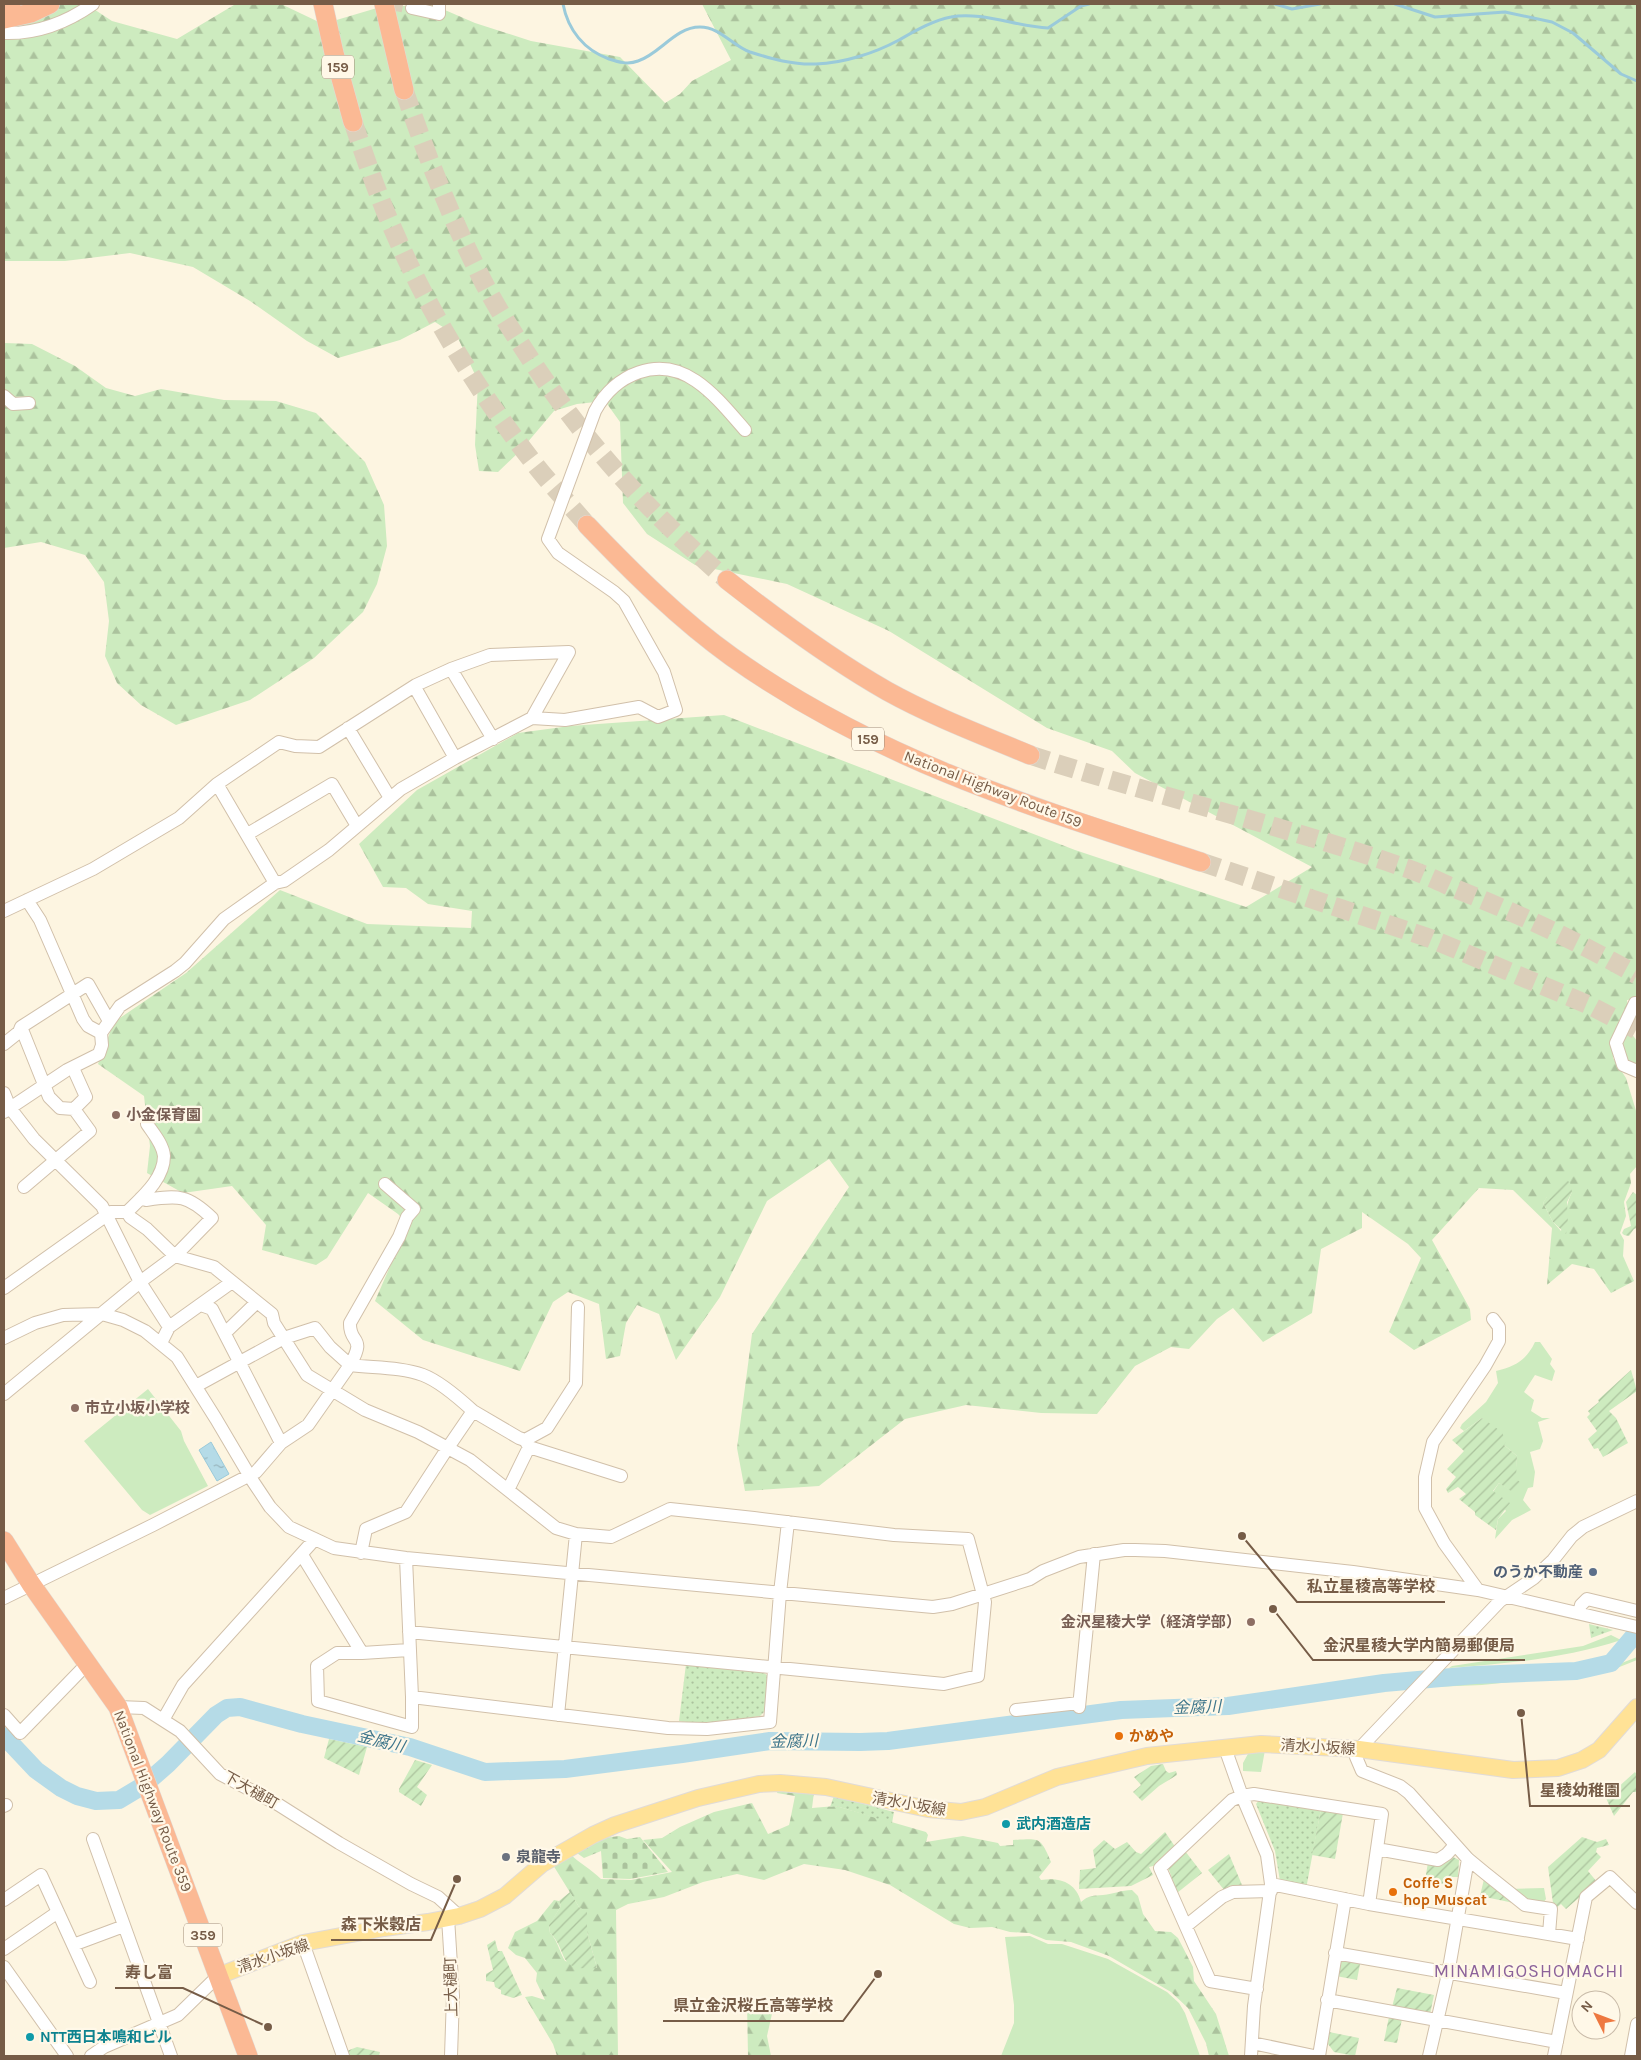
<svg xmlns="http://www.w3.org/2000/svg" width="1641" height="2060" viewBox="0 0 1641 2060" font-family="Karla,'Noto Sans JP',sans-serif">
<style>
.grass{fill:#cdebbf}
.forest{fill:url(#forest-firs);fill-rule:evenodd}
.cemetery{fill:url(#cemetery-stones)}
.park{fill:url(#park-dots)}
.garden{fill:url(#garden-furrows)}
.water{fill:url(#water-ripples);stroke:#9acada}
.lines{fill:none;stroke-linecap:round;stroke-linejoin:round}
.stream{stroke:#9acada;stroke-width:3}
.river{stroke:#b5dbe7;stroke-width:18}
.minor-tunnel{stroke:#dbcfba;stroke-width:12;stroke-dasharray:12 6;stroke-linecap:butt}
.highway-tunnel{stroke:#dbcfba;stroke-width:19;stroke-dasharray:19 9;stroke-linecap:butt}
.minor-casing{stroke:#d1c0aa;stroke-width:14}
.major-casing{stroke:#e1dbd7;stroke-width:18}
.highway-casing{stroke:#e1dbd7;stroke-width:20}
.minor{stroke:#fff;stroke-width:12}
.major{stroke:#ffe296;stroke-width:16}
.highway{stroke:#fbb994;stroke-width:19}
.education-dot{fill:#8d6e63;stroke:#fff8e8;stroke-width:2}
.service-dot{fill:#5c6f8a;stroke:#fff8e8;stroke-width:2}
.food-dot{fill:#e8710a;stroke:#fff8e8;stroke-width:2}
.culture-dot{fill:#0f9aa8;stroke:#fff8e8;stroke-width:2}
.worship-dot{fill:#6b7280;stroke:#fff8e8;stroke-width:2}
.labels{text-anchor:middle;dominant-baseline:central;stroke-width:4.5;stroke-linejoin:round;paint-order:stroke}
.shield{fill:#fff8e8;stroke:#9f8b77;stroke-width:1}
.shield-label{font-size:14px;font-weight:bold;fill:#765c47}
.street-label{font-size:15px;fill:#765c47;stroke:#fff8e8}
.education-label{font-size:15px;font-weight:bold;fill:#785e54;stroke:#fff8e8;text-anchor:start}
.service-label{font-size:15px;font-weight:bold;fill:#4e5e75;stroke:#fff8e8;text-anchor:end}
.food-label{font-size:15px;font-weight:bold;fill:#c56008;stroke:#fff8e8;text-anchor:start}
.culture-label{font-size:15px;font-weight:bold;fill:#0d838f;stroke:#fff8e8;text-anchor:start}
.worship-label{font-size:15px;font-weight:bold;fill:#5b616d;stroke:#fff8e8;text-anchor:start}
.water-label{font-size:16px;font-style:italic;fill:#3f768b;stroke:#fff8e8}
.quarter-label{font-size:18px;letter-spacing:1px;fill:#8c629a;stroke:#fff8e8}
.leader{fill:none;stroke:#765c47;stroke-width:2}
.callout-dot{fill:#765c47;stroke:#fff8e8;stroke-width:2}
.callout-label{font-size:16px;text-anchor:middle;font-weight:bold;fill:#765c47;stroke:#fff8e8;stroke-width:4.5;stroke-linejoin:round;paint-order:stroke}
</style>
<defs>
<pattern id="forest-firs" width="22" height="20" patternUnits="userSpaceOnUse" patternTransform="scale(1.25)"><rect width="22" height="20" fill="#cdebbf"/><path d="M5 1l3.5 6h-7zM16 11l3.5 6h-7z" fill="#abc29d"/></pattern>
<pattern id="cemetery-stones" width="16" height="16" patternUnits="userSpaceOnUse" patternTransform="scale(1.25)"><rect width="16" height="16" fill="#cdebbf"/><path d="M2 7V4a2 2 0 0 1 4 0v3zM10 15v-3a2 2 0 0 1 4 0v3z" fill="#abc29d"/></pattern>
<pattern id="park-dots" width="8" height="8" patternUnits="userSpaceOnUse" patternTransform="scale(1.25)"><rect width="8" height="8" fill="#cdebbf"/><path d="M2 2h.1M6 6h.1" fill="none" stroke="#abc29d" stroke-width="1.8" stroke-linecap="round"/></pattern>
<pattern id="garden-furrows" width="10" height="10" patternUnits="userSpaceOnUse" patternTransform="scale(1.25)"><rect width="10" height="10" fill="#cdebbf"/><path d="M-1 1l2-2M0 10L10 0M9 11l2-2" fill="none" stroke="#abc29d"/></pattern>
<pattern id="water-ripples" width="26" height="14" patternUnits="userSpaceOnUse" patternTransform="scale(1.25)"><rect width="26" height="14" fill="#b5dbe7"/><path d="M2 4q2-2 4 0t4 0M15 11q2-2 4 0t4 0" fill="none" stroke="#98b5bd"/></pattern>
</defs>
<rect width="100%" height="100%" fill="#fdf5e1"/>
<path class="grass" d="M1637,1012V1025L1631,1030V1033L1637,1041V1068L1624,1061L1620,1042Z
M1535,1342H1540L1552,1359L1550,1364L1555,1371L1552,1381L1535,1375L1524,1392L1534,1400L1531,1411L1542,1418H1550L1538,1422L1543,1441L1540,1449L1530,1452L1535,1472L1533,1487L1528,1488L1523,1500L1531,1510L1512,1520L1495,1539L1498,1519L1506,1511L1493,1492L1499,1483L1514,1492L1517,1456L1504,1445L1482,1418L1464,1431L1460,1428L1462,1424L1486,1402L1498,1383L1496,1371C1515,1366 1526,1361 1535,1342Z
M148,1389L181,1431L184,1441L208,1486L150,1515L142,1510L84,1441Z
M1611,1635L1621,1640C1566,1658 1506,1664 1449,1668L1452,1666L1583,1646Z
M1637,1657V1660L1612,1670L1599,1673L1482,1685L1432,1687L1434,1686L1593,1670L1614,1666Z
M1265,1750L1261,1772L1243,1771V1763L1249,1752Z
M1544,1888L1546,1899L1543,1903L1525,1900L1509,1889Z
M1030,1936L1048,1944H1062L1108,1959L1167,1992L1179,2003L1185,2013L1200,2056H1001L1014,2023V2005L1005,1937Z"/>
<path class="forest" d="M4,4H86L112,21L177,39L234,5L243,4H281L323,24L377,8L431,4L475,23L531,41L620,57L665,103L680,94L692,81L731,60L702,4H1637V999L1627,1000L1628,1007L1613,1040V1058L1626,1078L1637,1114V1166L1630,1174L1631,1183L1624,1202L1626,1216L1620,1233L1624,1240L1623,1256L1634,1281L1611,1293L1594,1269L1572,1264L1547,1285L1552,1228L1513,1190L1479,1188L1432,1240L1470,1309L1471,1320L1414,1350L1389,1332L1421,1258L1408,1244L1362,1212V1228L1321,1249L1312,1313L1263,1342L1233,1308L1217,1319L1189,1349L1171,1347L1135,1366L1097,1414L1041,1413L966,1405L905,1419L819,1486L745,1491L737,1448L752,1334L849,1187L829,1159L767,1201L720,1297L676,1360L659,1314L637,1305L626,1323L620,1356L606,1359L599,1304L568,1292L553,1302L520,1371L423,1340L375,1301L408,1225L398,1214L368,1193L327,1258L316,1265L262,1250L266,1225L232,1186L183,1193L147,1173L150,1146L144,1096L98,1064L114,1022L186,973L280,890L367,924L471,928L472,911L428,904L406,888L383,887L359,844L417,790L518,733L570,726L724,715L1075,850L1246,907L1312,867L1135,773L1112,751L1047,728L889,631L787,584L695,565L647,534L623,503L620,422L605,401L577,404L554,411L521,450L498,472L479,471L475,445L478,381L457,336L435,322L400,340L338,358L307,341L250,301L193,267L130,253L65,261H4ZM1572,1192C1566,1204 1565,1218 1561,1231L1553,1222L1543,1203L1547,1197Z
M4,343L32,344L75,366L106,388L135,396L161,389L224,400L276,401L316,413L365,462L384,505L387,546L377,584L363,612L314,658L250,700L176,725L141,705L117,683L105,656L109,621L104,582L85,555L41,542L4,548Z
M778,1790L814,1792L812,1808L836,1806L926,1832L928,1835L926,1842L963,1836L998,1843L1000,1846L1013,1845V1840C1040,1839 1040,1836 1051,1862L1039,1877L1041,1880C1059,1877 1076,1882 1081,1902C1089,1895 1093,1896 1103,1895C1114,1894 1121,1890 1132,1890L1138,1896L1143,1914L1155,1931L1171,1932L1178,1938L1193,1967L1194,1981L1216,2014L1229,2056H1209L1206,2043L1188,2008L1171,1992L1109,1956L1071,1942L1046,1940L1029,1933L1010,1932L992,1927L970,1928L954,1924L890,1885L845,1870L804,1864L764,1880L737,1874L703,1882L664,1897L628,1904L616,1910L618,2056H557L553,2044L525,1997L532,1996L545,2000L536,1981L537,1973L525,1958L516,1955L508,1948L515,1932L537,1921L554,1900L559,1901L561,1906L549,1926L550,1933C558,1941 559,1951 565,1961L597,1968L587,1932V1913L579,1907L553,1865L569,1853C579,1863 591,1869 601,1879L631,1880L672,1872L643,1840L662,1838L680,1827L714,1812L752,1803L768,1834L789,1825L790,1821L795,1796L777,1793Z
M755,1999L774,2005L767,2036L771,2056H748L747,2002Z"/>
<path class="cemetery" d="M619,1836L627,1839L640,1837L668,1872L630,1879L603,1878L601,1851L584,1858L574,1851L597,1839Z"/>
<path class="park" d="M1589,1624L1613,1630L1591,1638Z
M686,1664L764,1673L768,1676L764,1712L760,1716L703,1724L679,1721Z
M834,1796L894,1812L892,1823L836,1806L830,1807Z
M1260,1799L1321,1809L1306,1889L1280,1881L1275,1851L1256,1804Z"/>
<path class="garden" d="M1566,1179L1570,1183L1572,1192L1567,1202L1568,1226L1566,1234L1553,1222L1543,1203C1549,1193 1555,1184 1566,1179Z
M1633,1192L1637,1195V1228L1634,1229L1629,1236L1624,1235L1622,1233L1624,1229L1631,1226L1626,1202Z
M1631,1370L1637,1391L1609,1411L1616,1418L1628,1443L1603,1457L1598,1448L1594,1449L1588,1439L1597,1431L1587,1417L1590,1414L1588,1411L1599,1402L1598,1400Z
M1482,1418L1502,1432L1506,1442L1504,1445L1517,1456L1516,1479L1520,1482L1514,1493L1499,1483L1493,1491L1510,1503L1498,1519L1496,1530L1475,1515V1512L1459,1499L1466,1494L1458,1487L1448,1493L1446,1489L1456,1477L1447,1469L1464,1451L1452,1440Z
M329,1739L367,1747L359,1775L324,1758Z
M415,1760L432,1765L417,1787L427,1795L421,1806L399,1792V1789Z
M1163,1764L1166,1771L1169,1773L1176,1771L1177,1775L1159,1786L1142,1801L1133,1792L1141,1785L1134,1777L1151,1766Z
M1635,1772L1637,1775L1636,1792H1633L1614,1816L1606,1798Z
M1321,1809L1343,1813L1335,1859L1312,1855Z
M1165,1832L1176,1848L1157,1865L1149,1867L1153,1875L1131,1886L1079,1889L1080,1870L1096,1868L1093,1850L1104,1840L1115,1849L1127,1842L1136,1852L1141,1854Z
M1582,1837L1597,1842L1606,1839L1609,1845L1597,1848L1596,1852L1601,1857L1588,1871L1597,1882L1566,1909L1561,1904L1554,1910L1548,1867Z
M1185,1851L1202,1873L1177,1893L1168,1867Z
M1229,1854L1242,1885L1225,1891L1208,1870Z
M1451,1856L1459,1860L1458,1877H1447L1444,1884L1425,1881L1428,1862Z
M1484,1879L1514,1903L1480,1896Z
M570,1892L579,1907L587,1912V1932L597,1968C555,1972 569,1951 550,1933L549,1925L561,1906L559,1901Z
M495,1940L498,1951H502L522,1995L513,1998L501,1994V1990L495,1987L494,1982L486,1981V1974L493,1970L487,1945Z
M1339,1959H1361L1357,1980L1336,1976Z
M1397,1988L1434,1995L1430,2014L1392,2007Z
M1389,2017L1402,2019L1397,2043L1384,2041Z
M1329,2032L1359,2038L1355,2056L1334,2052L1328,2044Z
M357,2047L380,2052L379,2056H349L347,2051Z"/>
<path class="water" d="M211,1442L229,1474L217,1481L199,1450Z"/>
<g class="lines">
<path class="stream" d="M563,4C568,30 584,50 609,59C618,62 628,65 638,61C660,54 675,27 700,27C720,27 733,46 750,52C772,59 793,65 816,64C844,63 875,53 899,40C915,31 934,20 951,17C981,11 1018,27 1048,28L1081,6L1089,4
M1275,4L1292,9L1320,4
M1395,4L1435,17L1505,12L1552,22L1573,33L1621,74L1637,81"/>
<path class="river" d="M4,1736L36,1770L61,1788L77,1796L96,1801L119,1800L144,1785L168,1764L216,1715L227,1708L240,1707L302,1724L410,1747L485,1772L565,1769L682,1754L770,1741L860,1742L888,1741L1121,1710L1228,1706L1384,1683L1475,1675L1576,1671L1611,1663L1633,1637L1637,1636"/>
<path class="minor-tunnel" d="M391,4L412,8"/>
<path class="highway-tunnel" d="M404,90C425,151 448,211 477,269C492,301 512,331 531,360C588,446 650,513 727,580
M353,122C366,160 379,199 396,236C431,316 479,393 533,462C550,484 569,504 587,525
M1030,755C1152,795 1278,824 1400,866C1419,872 1438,881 1456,889C1519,914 1579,942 1637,975
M1201,862L1429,938L1589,1005L1637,1030"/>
<defs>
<path id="minor" d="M412,8L439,14V4
M4,33C37,34 66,23 93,4
M4,396L13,404L29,403
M451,669L493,739
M348,728L390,798
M455,758L532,718L565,720L639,707L658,717L676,710L664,672L624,601L614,592L558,553L548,539L595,411C615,374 658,355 696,381C715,394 730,413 745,430
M217,784L275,883
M248,837L251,832L332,784L357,826
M27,900L40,920L83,1019L88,1026L101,1033
M4,911L93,869L179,818L217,784L279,742L295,746L319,747L416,685L451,669L490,655L569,652L532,718
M1637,1003H1635L1616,1043L1623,1065L1637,1071
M21,1027L49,1097L60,1108L74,1109L90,1131L24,1187
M4,1044L19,1032L21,1027L88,984L109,1021
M73,1068L86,1097L74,1109
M4,1093L10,1108L34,1139L102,1206L140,1282L169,1327L161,1343
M4,1112L67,1070L99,1054L102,1045L101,1033L120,1006L175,971L185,963L224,919L275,883L284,881L329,850L401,789L455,758L417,691L416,685
M127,1212L130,1217L147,1229L175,1256L212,1218C188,1195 179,1195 146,1200L141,1198
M4,1288L111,1212H127C142,1197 164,1179 164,1156C163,1144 153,1133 147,1124
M201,1305L212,1309L281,1443
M169,1327L232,1282
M225,1333L257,1302
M4,1338L35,1323L63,1315L102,1314L123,1320L145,1331L177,1357L216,1419L252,1480L270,1507L289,1527L334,1548L406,1558L933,1607L952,1604L1030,1579L1043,1571L1079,1557L1124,1550H1135L1165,1551L1353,1572L1478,1590L1637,1627
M196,1386L284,1338L315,1328L330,1347L350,1365C367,1335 349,1345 350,1323L399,1237L407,1217L414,1209L385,1184
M4,1394L140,1282L175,1256L214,1267L272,1314L274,1323L307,1375L365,1410L418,1432L470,1460L556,1528L576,1534L611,1537L670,1509L754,1518L894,1535L968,1539L985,1602L978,1676L944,1684L409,1632
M473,1411L519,1438L525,1440L529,1447L508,1490
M525,1440L547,1428L576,1383L578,1307
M529,1447L621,1476
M302,1555L362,1653L409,1650
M406,1558L412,1697L668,1728L707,1729L770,1722L780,1593L788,1522
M1478,1590L1444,1543L1425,1508V1477L1433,1442L1485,1366L1499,1341V1327L1493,1319
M4,1598L153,1525L256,1472L281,1443L308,1425L350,1365C374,1368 401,1367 423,1375C439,1381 461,1400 473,1411L447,1449L406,1512L366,1529L361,1553
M1579,1613L1581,1605L1587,1599L1637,1611
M362,1653H337L317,1666L318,1701L412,1727V1697
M118,1707L144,1708L180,1731L220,1774L279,1805L339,1843L411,1884L438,1897L459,1916
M1079,1707L1094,1554
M1016,1710L1079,1703
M4,1715L20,1733L87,1664
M558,1715L576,1534
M163,1720L183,1685L315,1539
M1225,1748L1242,1796L1267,1855L1271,1884L1254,2006L1251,2056
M4,1806L6,1805
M93,1839L171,2056
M1377,1849L1438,1860L1447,1854L1455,1845
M1271,1884L1369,1904L1578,1939
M4,1900L41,1875L90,1982
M448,1918L453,1996L451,2056
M1186,1926L1222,1897L1233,1892L1271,1891
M1549,1934L1551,1909L1525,1905L1485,1873L1468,1859L1409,1793L1400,1786L1362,1771L1356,1757L1359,1749L1500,1601L1534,1578L1553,1560L1572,1536L1583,1527L1637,1501
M303,1943L343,2056
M73,1945L124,1926
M4,1949L58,1912
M1335,1953L1566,1993
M4,1967L67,2056
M1257,1989L1210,1981L1160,1868L1232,1800L1242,1796L1254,1794L1382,1814L1369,1904
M1327,2000L1557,2042
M1252,2043L1314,2056
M91,2056L104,2047L178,2015L218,1976
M1319,2056L1345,1899
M1429,2056L1448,1974L1468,1859
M1554,2056L1586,1897L1610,1877L1637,1903
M1631,2056L1637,2024"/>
<path id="major" d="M218,1976L303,1943L384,1928L428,1922L459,1916L480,1909L505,1896L542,1864L593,1835L615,1825L698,1798L759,1784L780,1783L826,1787L928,1809L961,1812L985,1807L1057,1777L1147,1756L1261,1744L1359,1749L1513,1770L1558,1768L1582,1760L1599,1750L1637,1707"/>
<path id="highway" d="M323,4L334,53L353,122
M384,4L404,90
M4,5L11,4
M4,19L31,13L50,4
M587,525C632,572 679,619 732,657C877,760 1034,808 1201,862
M727,580C778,620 831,659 887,691C932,716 982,735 1030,755
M4,1541L31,1584L118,1707L248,2056"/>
</defs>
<use href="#minor" class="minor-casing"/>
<use href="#major" class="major-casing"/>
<use href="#highway" class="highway-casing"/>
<use href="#minor" class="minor"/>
<use href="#major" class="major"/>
<use href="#highway" class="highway"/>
</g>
<g class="education-dot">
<circle cx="116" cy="1115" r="5"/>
<circle cx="75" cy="1408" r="5"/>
<circle cx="1251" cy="1622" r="5"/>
</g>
<circle class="service-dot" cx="1593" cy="1572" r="5"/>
<g class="food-dot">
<circle cx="1119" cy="1736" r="5"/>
<circle cx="1393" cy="1892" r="5"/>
</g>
<g class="culture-dot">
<circle cx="1006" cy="1824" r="5"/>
<circle cx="30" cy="2037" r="5"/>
</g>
<circle class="worship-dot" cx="506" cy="1857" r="5"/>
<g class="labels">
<g class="shield">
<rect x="322" y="55.5" width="32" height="23" rx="4"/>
<rect x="852" y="727.5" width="32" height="23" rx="4"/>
<rect x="184" y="1923.5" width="38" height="23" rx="4"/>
</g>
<g class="shield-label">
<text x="338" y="67">159</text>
<text x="868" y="739">159</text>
<text x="203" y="1935">359</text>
</g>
<g class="street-label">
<text transform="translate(993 789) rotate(21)">National Highway Route 159</text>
<text transform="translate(1318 1747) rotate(3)">清水小坂線</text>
<text transform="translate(251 1790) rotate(29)">下大樋町</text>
<text transform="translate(153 1801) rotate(69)">National Highway Route 359</text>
<text transform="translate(909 1804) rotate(10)">清水小坂線</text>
<text transform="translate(273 1956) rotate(-19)">清水小坂線</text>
<text transform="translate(451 1987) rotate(-92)">上大樋町</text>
</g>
<g class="education-label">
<text x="126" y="1115">小金保育園</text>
<text x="85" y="1408">市立小坂小学校</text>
<text x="1241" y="1622" text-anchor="end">金沢星稜大学（経済学部）</text>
</g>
<g class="service-label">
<text x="1583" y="1572">のうか不動産</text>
</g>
<g class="food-label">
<text x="1129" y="1736">かめや</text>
<text x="1403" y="1883">Coffe S<tspan x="1403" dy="17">hop Muscat</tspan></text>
</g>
<g class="culture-label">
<text x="1016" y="1824">武内酒造店</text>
<text x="40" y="2037">NTT西日本鳴和ビル</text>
</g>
<g class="worship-label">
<text x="516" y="1857">泉龍寺</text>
</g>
<g class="water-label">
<text transform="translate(1197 1707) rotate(-2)">金腐川</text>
<text transform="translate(381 1741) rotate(14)">金腐川</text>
<text transform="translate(794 1741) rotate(-1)">金腐川</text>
</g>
<g class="quarter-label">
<text x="1529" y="1971">MINAMIGOSHOMACHI</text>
</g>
</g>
<path class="leader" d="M1242 1536L1297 1602H1445M1273 1609L1313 1660H1525M1521 1713L1530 1806H1630M457 1879L431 1940H331M268 2027L183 1988H115M878 1974L843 2021H663"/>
<g class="callout-dot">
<circle cx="1242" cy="1536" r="5"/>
<circle cx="1273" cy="1609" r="5"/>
<circle cx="1521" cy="1713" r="5"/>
<circle cx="457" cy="1879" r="5"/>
<circle cx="268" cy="2027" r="5"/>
<circle cx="878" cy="1974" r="5"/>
</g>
<g class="callout-label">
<text x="1371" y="1592">私立星稜高等学校</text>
<text x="1419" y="1651">金沢星稜大学内簡易郵便局</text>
<text x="1580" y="1796">星稜幼稚園</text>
<text x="381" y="1930">森下米穀店</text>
<text x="149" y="1978">寿し富</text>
<text x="753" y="2011">県立金沢桜丘高等学校</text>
</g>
<rect width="1641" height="2060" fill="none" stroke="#765c47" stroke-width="10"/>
<g transform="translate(1596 2015) rotate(312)"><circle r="24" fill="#fff8e8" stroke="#c8baa8"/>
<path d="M0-4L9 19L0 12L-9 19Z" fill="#ee7840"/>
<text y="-8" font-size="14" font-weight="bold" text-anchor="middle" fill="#765c47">N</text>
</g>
</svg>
